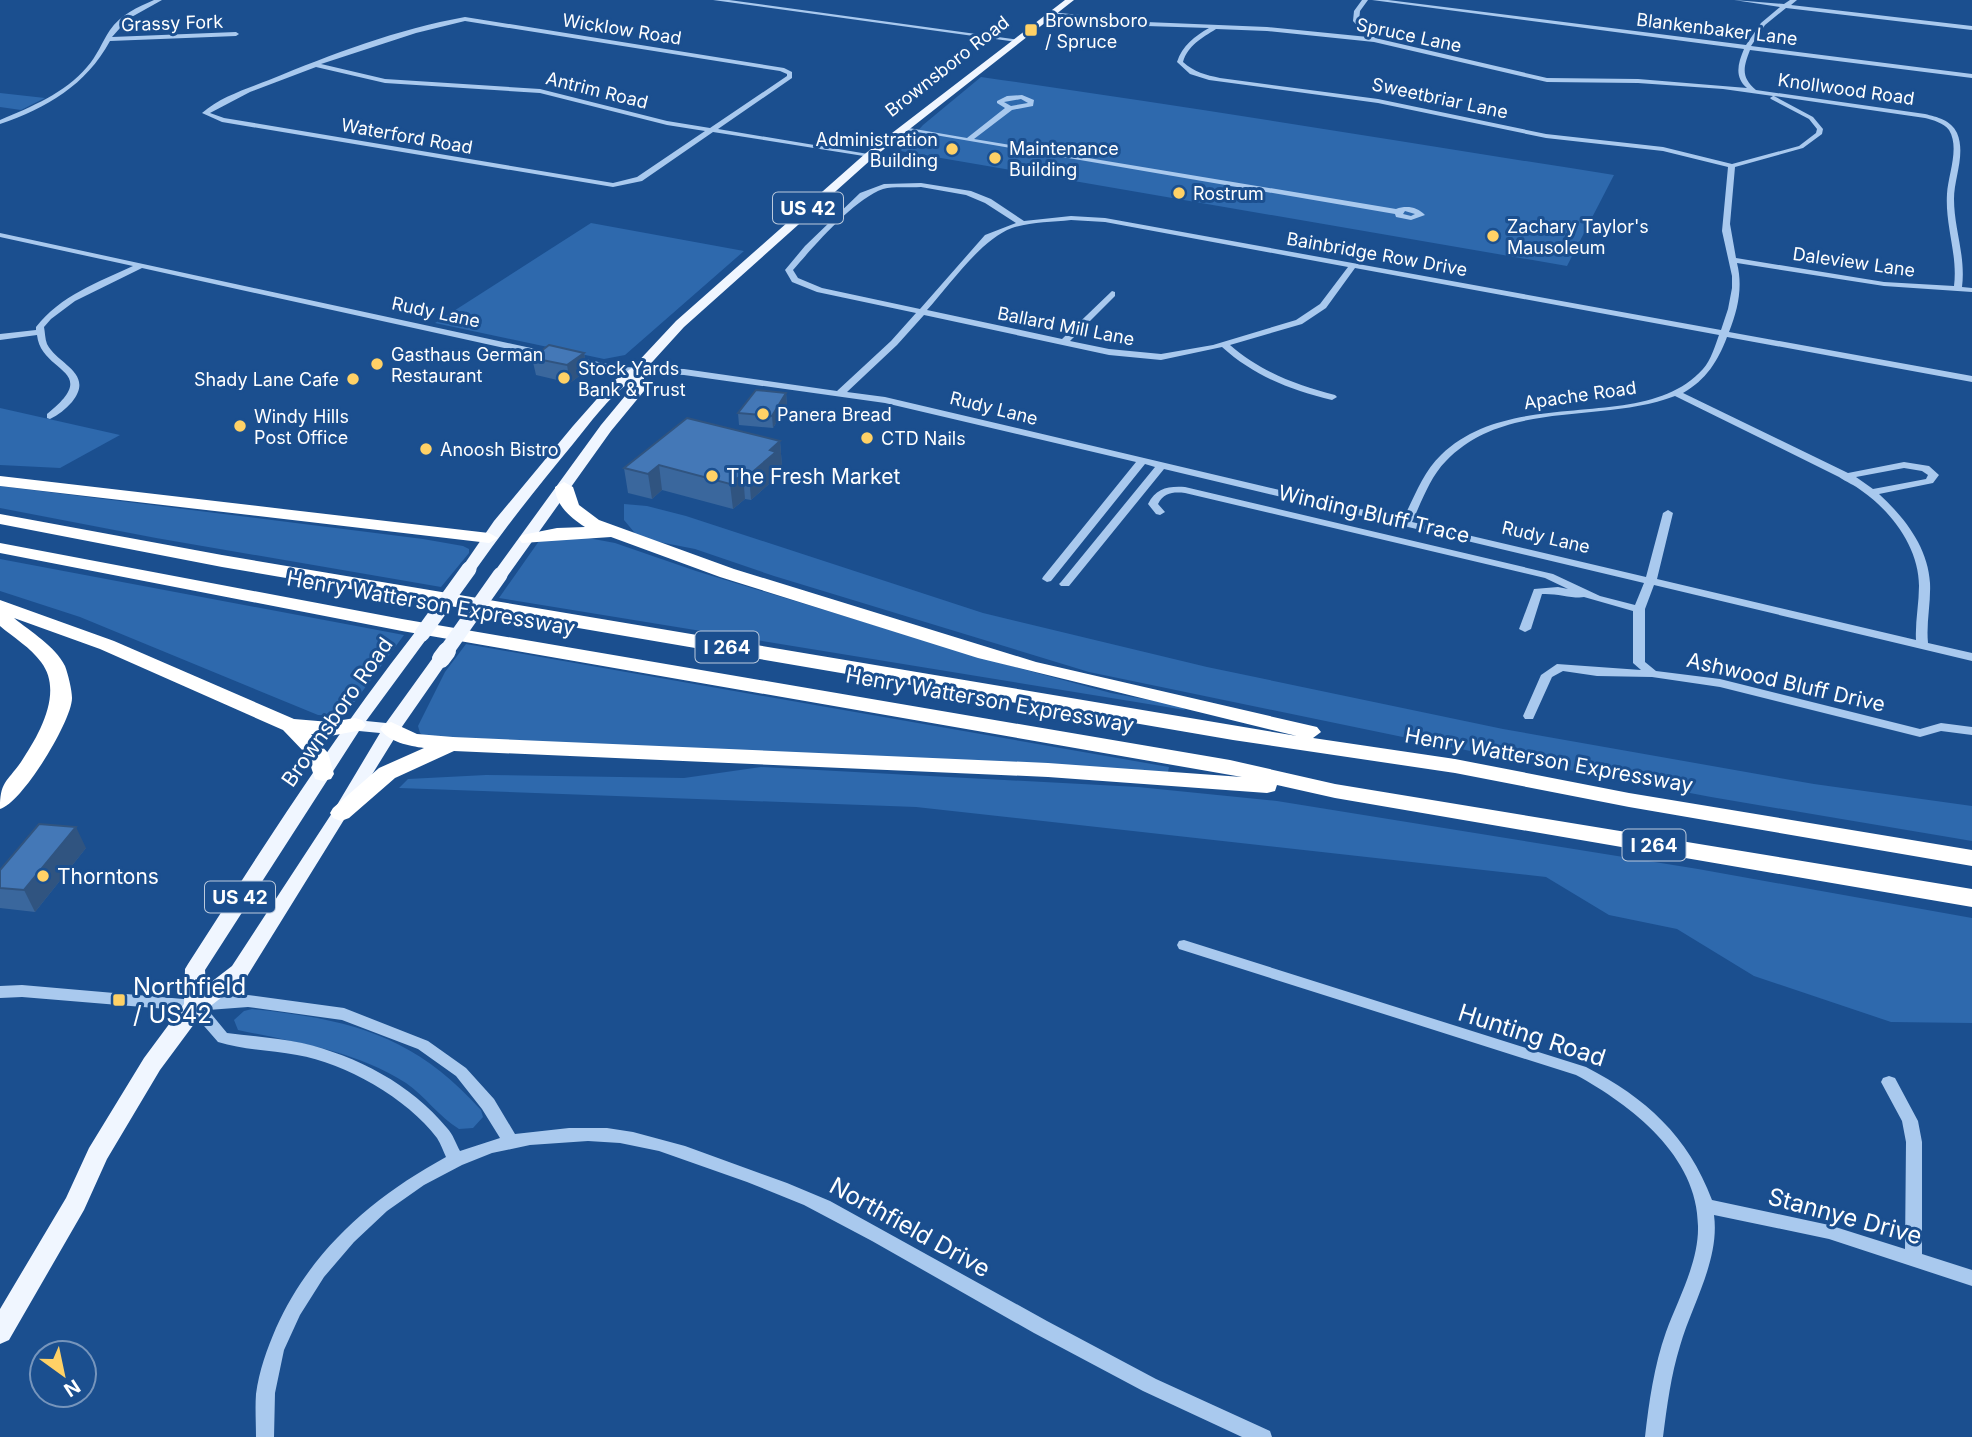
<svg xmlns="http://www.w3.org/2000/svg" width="1972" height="1437" viewBox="0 0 1972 1437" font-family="Inter,sans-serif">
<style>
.green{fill:#2e69ad}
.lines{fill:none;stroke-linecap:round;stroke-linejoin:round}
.minor{fill:#a9c9ee;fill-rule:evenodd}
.major{fill:#f0f6ff;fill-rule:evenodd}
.highway{fill:#fff;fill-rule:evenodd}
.major-bridge-far1{stroke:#f0f6ff;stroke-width:15}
.major-bridge{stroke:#f0f6ff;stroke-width:18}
.wall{fill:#3a679d}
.shaded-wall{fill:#305480}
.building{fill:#4478b7;stroke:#305480;stroke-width:2}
.poi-dot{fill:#ffd166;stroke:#1b4f8f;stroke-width:2.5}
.labels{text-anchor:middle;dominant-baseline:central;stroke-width:6;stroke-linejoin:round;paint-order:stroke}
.far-poi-label{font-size:18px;fill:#fff;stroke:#1b4f8f;text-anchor:start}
.far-street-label{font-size:18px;fill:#fff;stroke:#1b4f8f}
.shield{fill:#1b4f8f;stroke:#bbcadd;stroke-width:2}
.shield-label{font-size:19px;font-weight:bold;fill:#fff}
.poi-label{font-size:21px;fill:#fff;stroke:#1b4f8f;text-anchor:start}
.street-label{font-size:21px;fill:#fff;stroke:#1b4f8f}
.near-poi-label{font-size:24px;fill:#fff;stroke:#1b4f8f;text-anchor:start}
.near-street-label{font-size:24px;fill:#fff;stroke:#1b4f8f}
</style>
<rect width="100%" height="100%" fill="#1b4f8f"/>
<path class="green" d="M981,77C1192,107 1403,142 1614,175L1567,266L900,151L923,125Z
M0,93L45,98L21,110L0,107Z
M591,223L744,251L625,355L604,359L435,323Z
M0,408L120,435L60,468L0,465Z
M0,486L423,539L463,546L469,549V553L441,587L156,538L0,508Z
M624,504L647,506L686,516L983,613L1207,667L1503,729L1814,784L1972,806V841L1711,797L1480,753L1089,672L774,576L695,549L639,538L624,520Z
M583,537L615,543L696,571L989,660L1111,693L1181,706L1185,710L499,598L539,541Z
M0,559L404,635L347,712L338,716L318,715L80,617L0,591Z
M466,644L1169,767L1168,772L424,736L420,733L418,726L445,672Z
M761,767L1138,787L1277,801L1698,869L1972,918V1023L1891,1022L1754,976L1677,929L1609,915L1546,877L916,807L399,788L408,779L486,775L684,778Z
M252,1009C349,1019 414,1035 481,1110L483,1117L473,1128L459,1129C439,1117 425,1096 406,1083C353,1050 298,1043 238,1030L234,1020L244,1011Z"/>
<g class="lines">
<path class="minor" d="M154,0H162L128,19L112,37L236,32L239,34L236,36L110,41C86,85 47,108 0,124V120C31,107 65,93 87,67C97,56 102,42 110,30C120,15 138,7 154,0Z
M713,0H729L1020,40L1017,42Z
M1362,0H1368L1360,11L1359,21L1375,38L1547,78L1638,79L1747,88C1734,77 1738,63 1744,49L1372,0H1388L1746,45L1761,23L1780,7L1734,0L1784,4L1790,0H1797L1791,5L1972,26V30L1786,8L1765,25L1751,46L1972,74V78L1750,50C1743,68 1741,77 1756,90L1925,114C1937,117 1951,120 1957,133C1966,154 1954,178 1954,199C1954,229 1966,256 1962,287L1972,288V292L1884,286L1737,263C1743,287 1738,309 1729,332L1972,376V382L1727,337C1718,361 1706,380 1683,393L1848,473L1904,462L1929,466L1939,475L1933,483L1879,494C1904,517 1928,547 1930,583C1931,603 1926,623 1928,643L1972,653V661L1654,585L1645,609V662L1656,671L1720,679L1920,729L1941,723L1972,727V735L1941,731L1920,737L1720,687L1652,677L1597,676L1563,671L1552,677L1533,719H1525L1523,716L1541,675L1557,664L1641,670L1633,663V611L1584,597C1574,599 1556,593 1542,594L1531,629L1525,632L1519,629L1534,589L1558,587L1568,589L1545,578L1185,493C1174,492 1164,492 1158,504L1165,512L1160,515L1156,514L1148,504C1156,488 1168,486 1185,487L1553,574L1600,596L1635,605L1644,583L1164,469L1069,586H1061L1059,584L1061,582L1155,467L1145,464L1051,581L1047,582L1042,579L1043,577L1136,462L885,403L684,375L621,373L567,359L571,356L621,367L684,369L837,391L891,341L916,313L817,292L792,282L785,270L805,246L860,193L884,184L921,183L971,191L991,199L1024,221L1071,216L1105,218L1721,330L1728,309L1732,288V276L1722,231L1728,167L1663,151L1546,138L1378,103L1209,80L1190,74L1177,62C1182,46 1195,36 1209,28L1146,26L1048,14L1051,12L1146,22L1267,27L1368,37L1353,21L1354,11ZM1216,29L1267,31L1374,42L1547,82L1638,83L1723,89L1773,96L1770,98L1771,99L1809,119L1817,129L1816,133L1799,146L1732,164L1663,147L1546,134L1378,99L1220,78C1206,75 1194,72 1183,62C1188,45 1202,38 1216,29ZM1774,96L1925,118C1933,120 1944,123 1949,130C1960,148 1948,175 1947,194C1945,226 1958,255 1954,286L1884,282L1736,258L1730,224L1735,167L1803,148L1822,134L1823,129L1813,117ZM921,187L966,195L985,203L1016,223L985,235L920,309L822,288L798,278L793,270C813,247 854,199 883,189C894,186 909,188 921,187ZM1071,220L1105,222L1348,267L1320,304L1296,320L1213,345L1161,354L1109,349L1070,341L1115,296V292L1112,291L1062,339L927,310C950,285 980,240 1012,228C1030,222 1052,222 1071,220ZM1355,268L1719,335C1715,346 1711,360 1703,369C1644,435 1514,384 1441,455C1423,472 1414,498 1403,519L885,397L847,392L897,345L924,315L1109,355L1161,360L1222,347C1254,376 1291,390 1332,400L1337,397L1335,395C1296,385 1261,372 1230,345L1302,324L1326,308ZM1675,396L1839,477C1846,482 1855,485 1862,491C1892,512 1919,548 1919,586C1919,604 1915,622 1916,640L1657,579L1673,513L1668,510L1663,513L1646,577L1412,522C1422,501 1430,477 1446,461C1505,399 1602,424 1675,396ZM1904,468L1922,471L1928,475L1926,479L1873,489L1856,477Z
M465,17L784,68L792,72V78L718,129L874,155L870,157L713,132L642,181L613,187L222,122L202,113C220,97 246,89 269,80C332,54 398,29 465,17ZM465,21L780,71L787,74V76L710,128L667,121L540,89L385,79L321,64L416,33ZM316,67L385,83L540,93L667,125L705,131L637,177L613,183L224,118L210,113L250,92Z
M1022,95L1034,100L1033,106L1012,110L974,139L1396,209C1407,205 1417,207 1425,215L1411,220L1396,217L1395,214L900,129L903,127L967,138L1005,108L997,103V101L1007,96ZM1021,99L1028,103L1011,106L1004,102ZM1405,211L1415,214L1411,216L1403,214Z
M0,233L554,353L558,356L554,359L142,268L75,301L51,319L44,327C45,332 45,339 47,344C58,365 95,373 72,402C66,409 58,415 50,419L47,418V414C103,369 41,374 37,335L0,340V334L36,330V327C60,296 98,282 133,266L0,237Z
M1184,940L1586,1067C1646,1098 1688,1136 1712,1200L1829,1225L1905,1249L1906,1142L1902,1121L1881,1082L1883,1078L1889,1076L1895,1078L1918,1121L1922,1142V1254L1972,1270V1286L1829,1239L1714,1215C1720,1260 1692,1304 1680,1346C1671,1375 1667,1406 1663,1437H1645C1649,1402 1654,1366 1666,1332C1678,1299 1699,1262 1698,1226C1698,1156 1631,1105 1576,1075L1179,949L1177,945L1179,941Z
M22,985L195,1000L248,995L344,1008L428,1041L466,1068L494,1099L515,1134L569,1128H607L633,1132L685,1146L787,1183L830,1201L1047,1321L1156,1379L1270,1431L1272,1437H1242L1143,1391L1034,1333L872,1241L804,1205L747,1182L659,1151L620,1143L588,1141L530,1145L492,1153L462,1165L424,1185L387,1211L354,1242L324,1277L300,1315L284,1350L275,1393L274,1437H256C256,1423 255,1408 256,1394C259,1371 267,1349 276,1328C311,1250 373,1197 446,1157C443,1151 441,1144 437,1138C407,1098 345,1063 297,1055C271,1050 243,1050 218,1042L191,1011L22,997L0,998V986ZM248,1007L342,1020L418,1049L456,1076L482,1109L500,1138L460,1151C456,1144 453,1134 447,1128C411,1084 357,1056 302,1043C277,1038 252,1036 227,1033L208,1010Z"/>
<path class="major" d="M1065,0H1074L874,157L684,327L644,371V391L611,431L506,578H494L492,575L601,425L630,390L631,381C608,398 590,423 573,444C538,486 505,528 474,572H464L461,569L494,521L573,426L611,383L633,367L676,321L866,153Z
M422,629L430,634L366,721L386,723L435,655H447L449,659L399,731L246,978L203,1012L160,1070L107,1159L84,1210L9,1340L0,1344V1309L66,1198L89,1148L144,1058L184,1004L185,969L188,964C261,850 333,737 416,631ZM359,731L380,733L334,810L232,966L206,986L205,970Z"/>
<path class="highway" d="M0,476L489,533L498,538L489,543L0,486Z
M564,482L573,487L579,505L599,520L734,569L1036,662L1317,727L1321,732L1313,738L1455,759L1629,793L1972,850V866L1629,807L1455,773L1233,740L222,567L0,524V514L222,555L1297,736L978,658L720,577L611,537L522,543L519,539L522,535L557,528L585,527C570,517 556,506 555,487Z
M0,543L402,619L1230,760L1335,784L1972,889V907L1335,798L1277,785L1275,791L1267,793L1048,777L454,751L395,778L349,818L341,821L333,818L330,813L333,808L379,768L424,748C409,746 389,742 380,729L384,724L391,722L417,734L453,737L1048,763L1242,777L402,631L0,553Z
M0,600L114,641L294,719L330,722L355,718L362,720L366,725L362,730L330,736L311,734L328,753L334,774L331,779L323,781L315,779L307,755L283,730L100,649L14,618C31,632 55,646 65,666C68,674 72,690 72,698C72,721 22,803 0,809C0,782 6,783 21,762C39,735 64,692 41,662C31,648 13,637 0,626Z"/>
<path class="major-bridge-far1" d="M422,634L469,569
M445,653L500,575"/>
<path class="major-bridge" d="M441,659L447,651"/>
</g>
<path class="wall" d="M584,353L587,370L570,383L536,375L532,358Z
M786,393L787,405L773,428L739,425L738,413Z
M780,441L782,466L778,470V476L751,500L745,499L733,509L662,490L652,499L628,493L624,468Z
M86,848L35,912L0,908V870Z"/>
<path class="shaded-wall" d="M584,353L587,370L570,383L567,365Z
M786,393L787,405L773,428L772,416Z
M780,441L782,466L778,470V476L751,500L749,475L770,450Z
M659,465L662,490L652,499L648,474Z
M743,474L745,499L733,509L730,484Z
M76,827L86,848L35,912L24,890Z"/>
<path class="building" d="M549,345L584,353L567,365L532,358Z
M756,390L786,393L772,416L738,413Z
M687,418L780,441L770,450L776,452L749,475L743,474L730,484L659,465L648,474L624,468Z
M39,824L76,827L24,890L0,888V870Z"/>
<g class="poi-dot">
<rect x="1024" y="23" width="14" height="14" rx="3.5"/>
<circle cx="952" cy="149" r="7"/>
<circle cx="995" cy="158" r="7"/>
<circle cx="1179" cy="193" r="7"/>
<circle cx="1493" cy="236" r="7"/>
<circle cx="377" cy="364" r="7"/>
<circle cx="564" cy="378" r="7"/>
<circle cx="353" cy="379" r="7"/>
<circle cx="763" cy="414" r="7"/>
<circle cx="240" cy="426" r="7"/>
<circle cx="867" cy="438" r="7"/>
<circle cx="426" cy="449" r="7"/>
<circle cx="712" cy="476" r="7"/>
<circle cx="43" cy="876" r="7"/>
<rect x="112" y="993" width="14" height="14" rx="3.5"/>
</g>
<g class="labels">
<g class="far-poi-label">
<text x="1045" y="20">Brownsboro<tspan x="1045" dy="21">/ Spruce</tspan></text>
<text x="938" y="139" text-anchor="end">Administration<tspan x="938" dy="21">Building</tspan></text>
<text x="1009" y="148">Maintenance<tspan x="1009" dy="21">Building</tspan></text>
<text x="1193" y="193">Rostrum</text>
<text x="1507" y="226">Zachary Taylor's<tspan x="1507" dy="21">Mausoleum</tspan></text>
<text x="391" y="354">Gasthaus German<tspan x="391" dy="21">Restaurant</tspan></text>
<text x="578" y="368">Stock Yards<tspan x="578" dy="21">Bank &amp; Trust</tspan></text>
<text x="339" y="379" text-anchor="end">Shady Lane Cafe</text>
<text x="777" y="414">Panera Bread</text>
<text x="254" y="416">Windy Hills<tspan x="254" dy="21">Post Office</tspan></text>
<text x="881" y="438">CTD Nails</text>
<text x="440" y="449">Anoosh Bistro</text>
</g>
<g class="far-street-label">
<text transform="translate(172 23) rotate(-2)">Grassy Fork</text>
<text transform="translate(622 29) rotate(9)">Wicklow Road</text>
<text transform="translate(1717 29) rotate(7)">Blankenbaker Lane</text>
<text transform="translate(1409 35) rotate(12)">Spruce Lane</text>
<text transform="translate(947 66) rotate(-38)">Brownsboro Road</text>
<text transform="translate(1846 89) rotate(8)">Knollwood Road</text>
<text transform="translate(597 90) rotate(14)">Antrim Road</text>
<text transform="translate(1440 98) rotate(12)">Sweetbriar Lane</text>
<text transform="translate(407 136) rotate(10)">Waterford Road</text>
<text transform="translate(1377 254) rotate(10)">Bainbridge Row Drive</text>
<text transform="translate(1854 262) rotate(8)">Daleview Lane</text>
<text transform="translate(436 312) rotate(12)">Rudy Lane</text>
<text transform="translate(1066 326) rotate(11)">Ballard Mill Lane</text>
<text transform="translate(1580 395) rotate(-8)">Apache Road</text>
<text transform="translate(994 408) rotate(14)">Rudy Lane</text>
<text transform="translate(1546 537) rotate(13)">Rudy Lane</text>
</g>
<g class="shield">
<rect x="773" y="192.5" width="70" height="31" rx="5"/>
<rect x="695.5" y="631.5" width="63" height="31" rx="5"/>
<rect x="1622.5" y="829.5" width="63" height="31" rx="5"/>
<rect x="205" y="881.5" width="70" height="31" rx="5"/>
</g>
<g class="shield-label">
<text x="808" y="208">US 42</text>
<text x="727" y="647">I 264</text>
<text x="1654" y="845">I 264</text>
<text x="240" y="897">US 42</text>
</g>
<g class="poi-label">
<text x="726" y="476">The Fresh Market</text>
<text x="57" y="876">Thorntons</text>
</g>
<g class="street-label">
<text transform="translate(1374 514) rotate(13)">Winding Bluff Trace</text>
<text transform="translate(431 603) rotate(10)">Henry Watterson Expressway</text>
<text transform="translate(1786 682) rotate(13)">Ashwood Bluff Drive</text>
<text transform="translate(990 700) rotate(10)">Henry Watterson Expressway</text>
<text transform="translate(337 712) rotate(-55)">Brownsboro Road</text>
<text transform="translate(1549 760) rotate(10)">Henry Watterson Expressway</text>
</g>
<g class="near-poi-label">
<text x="133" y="986">Northfield<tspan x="133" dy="28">/ US42</tspan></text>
</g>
<g class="near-street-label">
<text transform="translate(1532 1035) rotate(18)">Hunting Road</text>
<text transform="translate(1845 1216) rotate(15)">Stannye Drive</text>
<text transform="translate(910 1227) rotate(29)">Northfield Drive</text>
</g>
</g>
<g transform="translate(63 1374) rotate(147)"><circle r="33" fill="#1b4f8f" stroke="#7695bc" stroke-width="2"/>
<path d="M0-5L12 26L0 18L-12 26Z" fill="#ffd166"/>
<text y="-10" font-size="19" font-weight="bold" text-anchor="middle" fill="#ffffff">N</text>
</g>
</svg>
